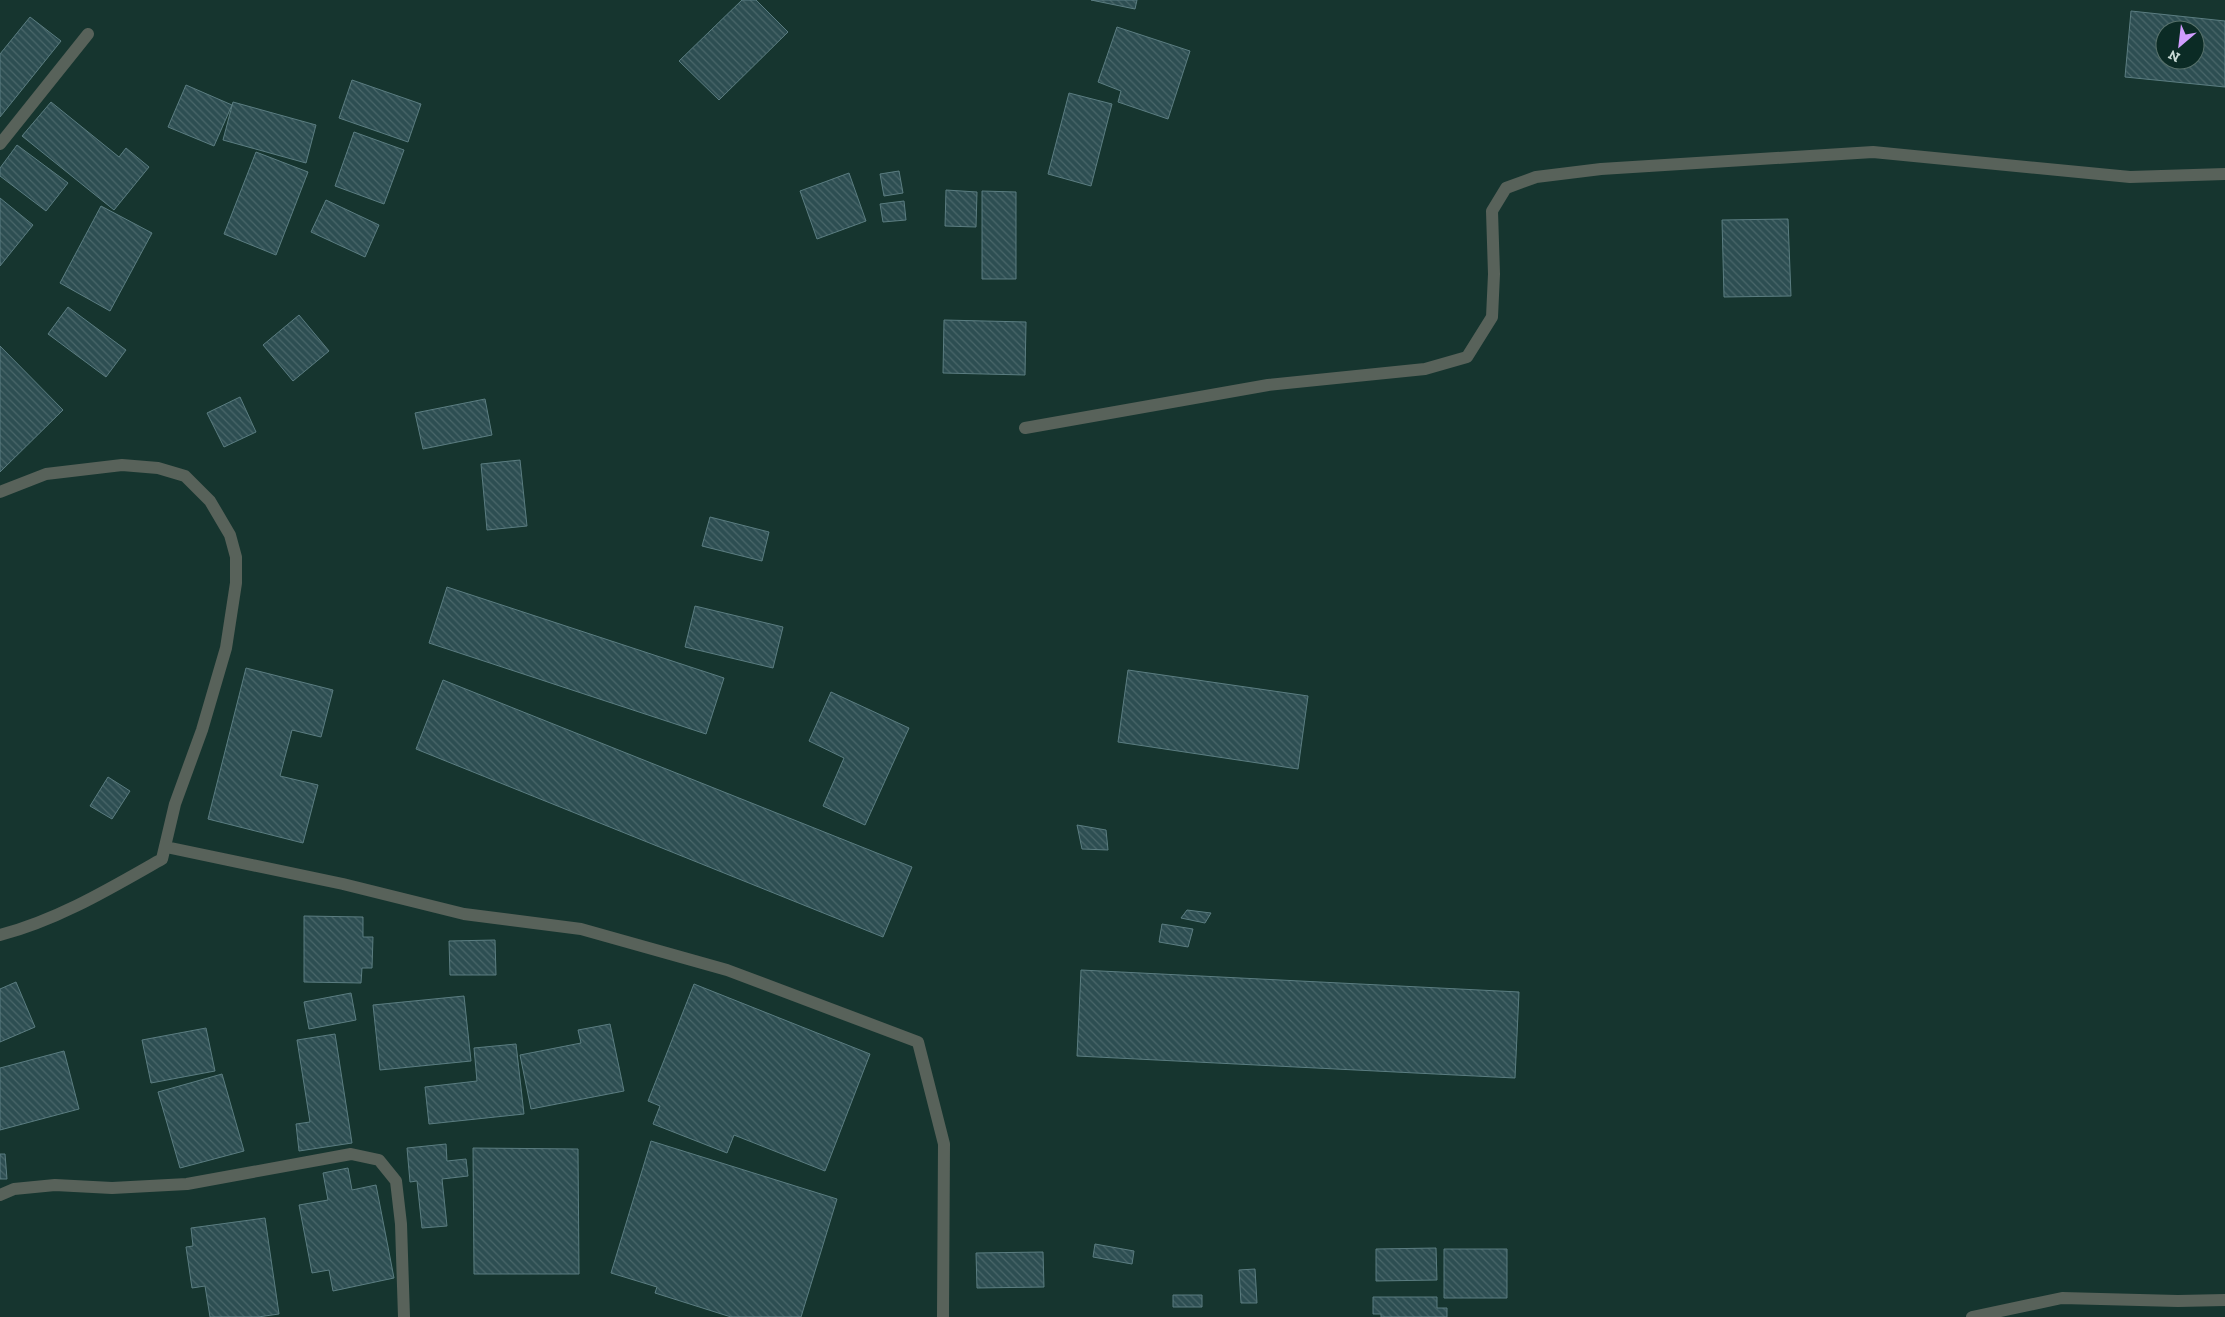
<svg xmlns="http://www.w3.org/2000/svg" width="2225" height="1317" viewBox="0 0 2225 1317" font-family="'Zilla Slab',serif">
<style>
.building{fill:url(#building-back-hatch);stroke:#5b7d81;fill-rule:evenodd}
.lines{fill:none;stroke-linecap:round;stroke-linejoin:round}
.minor{stroke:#58625a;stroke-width:12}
</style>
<defs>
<pattern id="building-back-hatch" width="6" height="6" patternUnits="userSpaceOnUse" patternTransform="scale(1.25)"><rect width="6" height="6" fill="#2d4e52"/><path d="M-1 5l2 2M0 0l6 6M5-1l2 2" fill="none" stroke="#4a676a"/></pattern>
</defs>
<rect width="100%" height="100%" fill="#16352f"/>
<path class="building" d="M742,0H756L788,32L719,100L679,61Z
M1091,0H1137L1135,9Z
M2131,11L2225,21V87L2125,77ZM2165,30H2195V60H2165Z
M30,17L61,41L0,117V54Z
M1117,27L1190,51L1168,119L1118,102L1121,91L1098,82Z
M352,80L421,104L408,142L339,118Z
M186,85L232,105L214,146L168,127Z
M1069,93L1112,104L1091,186L1048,174Z
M51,102L119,157L126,148L149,167L114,210L22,136Z
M233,102L316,125L306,163L223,140Z
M354,132L404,150L384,204L335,186Z
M17,145L68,183L46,211L0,176V168Z
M256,152L308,172L276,255L224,234Z
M899,171L903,193L884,196L880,174Z
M849,173L866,221L817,239L800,191Z
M946,190L977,192L976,227L945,226Z
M982,191L1016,192V279H982Z
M0,198L33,225L0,266Z
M326,200L379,225L365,257L311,232Z
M904,201L906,220L883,222L880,204Z
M101,206L152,233L110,311L60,283Z
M1788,219L1791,296L1724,297L1722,220Z
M68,307L126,350L106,377L48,334Z
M299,315L329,351L293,381L263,345Z
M944,320L1026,322L1025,375L943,373Z
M0,346L63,410L0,472Z
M240,397L256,432L224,447L207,413Z
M485,399L492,435L423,449L415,413Z
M520,460L527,526L487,530L481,464Z
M710,517L769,532L762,561L702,546Z
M447,587L724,678L706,734L429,643Z
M695,606L783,627L773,668L685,647Z
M246,668L333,690L321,737L292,730L280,776L318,785L303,843L208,819Z
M1128,670L1308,696L1298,769L1118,742Z
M443,680L912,867L883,937L416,749Z
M831,692L909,728L865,825L823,806L844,758L809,741Z
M108,777L130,791L112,819L90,806Z
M1077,825L1106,830L1108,850L1082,849Z
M1187,910L1211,913L1205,923L1181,918Z
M304,916L363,917V937H373L372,968H362L361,983L304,982Z
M1162,924L1193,929L1188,947L1159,942Z
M495,940L496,975H450L449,941Z
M1081,970L1519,992L1515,1078L1077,1056Z
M16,982L35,1027L0,1042V989Z
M694,984L870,1054L825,1171L734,1135L727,1153L653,1124L660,1106L648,1101Z
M351,993L356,1020L309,1029L304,1002Z
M464,996L471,1061L380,1070L373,1005Z
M610,1024L624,1091L531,1109L520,1055L581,1043L578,1030Z
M206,1028L215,1071L151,1083L142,1040Z
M335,1034L352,1143L299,1151L296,1124L310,1122L297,1040Z
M516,1044L524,1114L429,1124L425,1087L477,1081L474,1048Z
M64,1051L79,1109L0,1130V1068Z
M222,1074L244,1151L180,1168L158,1092Z
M651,1141L837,1199L801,1317H731L655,1293L657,1287L611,1273Z
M446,1144L447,1161L466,1159L468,1176L442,1179L447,1226L422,1228L417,1181L410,1182L407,1148Z
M473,1148L578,1149L579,1274H474Z
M0,1154H5L7,1179H0Z
M348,1168L352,1190L376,1185L394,1278L333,1291L329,1270L312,1273L299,1205L328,1200L323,1173Z
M265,1218L279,1314L258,1317H210L205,1286L192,1288L186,1247L193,1246L191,1228Z
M1095,1244L1134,1251L1132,1264L1093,1257Z
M1436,1248L1437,1280L1376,1281V1249Z
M1444,1249H1507V1298H1444Z
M1043,1252L1044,1287L977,1288L976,1253Z
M1255,1269L1257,1303H1241L1239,1270Z
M1173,1295H1202V1307H1173Z
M1373,1297H1437V1308H1447V1317H1381V1314H1373Z"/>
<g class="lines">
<path class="minor" d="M0,144L88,34
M1025,428L1268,385L1425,369L1467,357L1492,317L1494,274L1492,211L1506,188L1536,177L1601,169L1873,152L2130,177L2225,174
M0,492L46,474L122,465L158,468L185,476L210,501L230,535L236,557V583L226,648L202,730L175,804L162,859C111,888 58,920 0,935
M166,847L343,884L464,914L581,929L727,970L918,1042L944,1144L943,1317
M0,1195L14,1189L55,1185L112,1188L187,1184L351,1154L379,1160L396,1181L401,1224L404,1317
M1972,1317L2062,1298L2178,1301L2225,1300"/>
</g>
<g transform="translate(2180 45) rotate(208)"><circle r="24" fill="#0b2b25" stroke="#57716b"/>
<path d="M0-4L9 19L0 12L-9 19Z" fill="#d19dfe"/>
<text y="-8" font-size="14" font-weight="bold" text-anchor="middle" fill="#c9dad5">N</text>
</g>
</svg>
